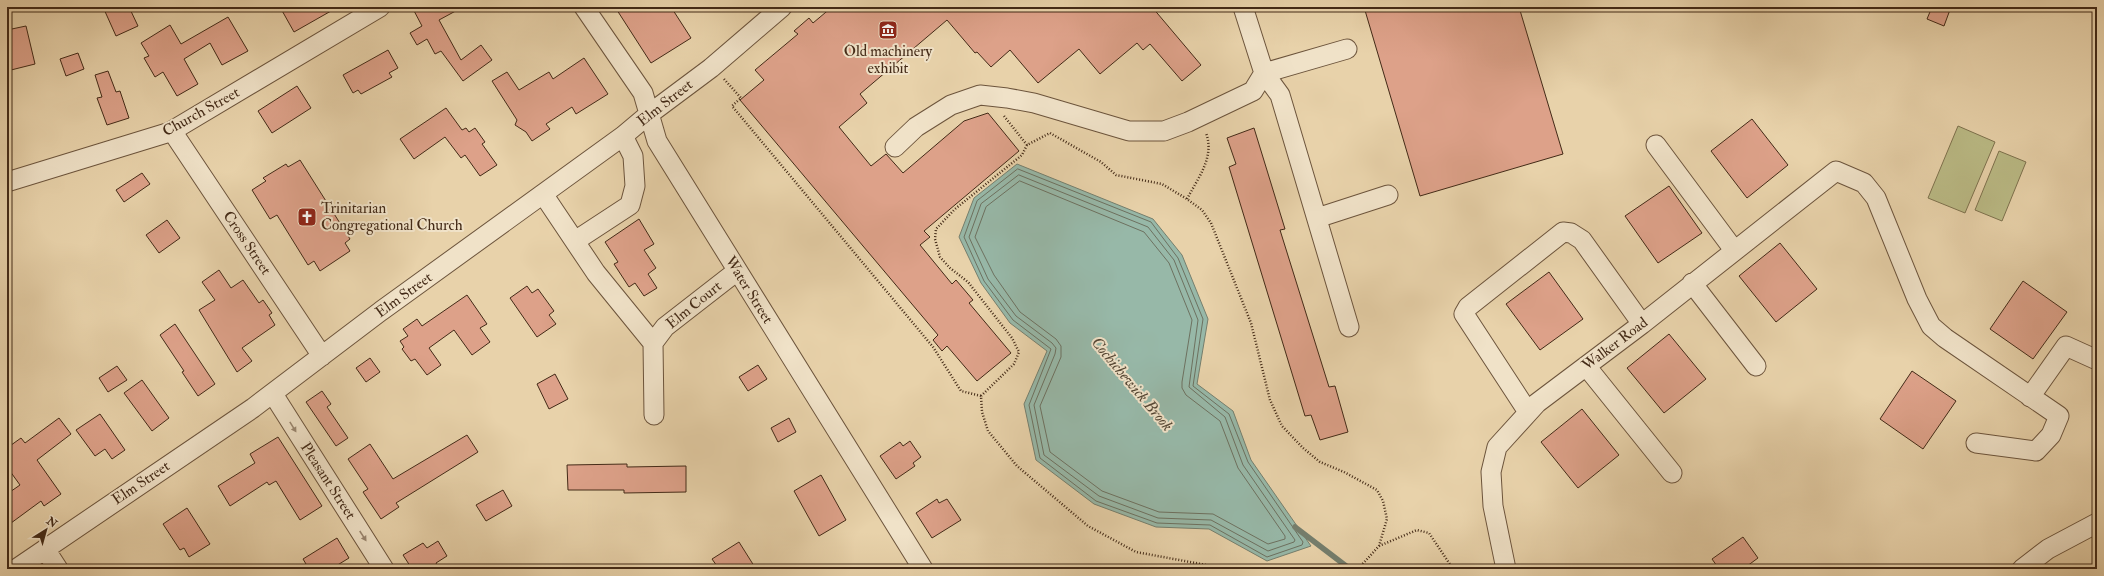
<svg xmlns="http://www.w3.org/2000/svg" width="2104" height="576" viewBox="0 0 2104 576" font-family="'IM FELL Double Pica',serif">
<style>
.green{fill:#baba85;stroke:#7e724e}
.water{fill:#97b8a8;stroke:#757f6e}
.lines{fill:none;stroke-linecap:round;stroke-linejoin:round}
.shore{stroke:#6d7160;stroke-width:1}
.stream{stroke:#757f6e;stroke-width:5.5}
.building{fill:#dda189;stroke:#432a17}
.minor-casing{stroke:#6c543c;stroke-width:21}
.path{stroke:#432a17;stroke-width:2.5;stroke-dasharray:1 2;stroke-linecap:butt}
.minor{stroke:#f0e2c8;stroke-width:19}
.oneway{fill:#9a8670}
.labels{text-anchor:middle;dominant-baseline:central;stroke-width:4;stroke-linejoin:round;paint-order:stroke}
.poi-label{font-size:15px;fill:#432a17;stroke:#f0e2c8}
.street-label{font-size:15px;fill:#432a17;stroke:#f0e2c8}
.water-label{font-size:16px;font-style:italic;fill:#544634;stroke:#f0e2c8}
</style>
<rect width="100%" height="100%" fill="#e8d2aa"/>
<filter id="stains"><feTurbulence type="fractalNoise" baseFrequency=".005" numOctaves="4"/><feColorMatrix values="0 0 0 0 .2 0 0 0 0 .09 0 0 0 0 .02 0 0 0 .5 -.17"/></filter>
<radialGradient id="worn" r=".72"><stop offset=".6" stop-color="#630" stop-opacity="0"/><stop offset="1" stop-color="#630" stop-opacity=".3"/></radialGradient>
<path class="green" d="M1958,126L1995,142L1965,213L1928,198Z
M1999,151L2026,162L2002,221L1975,210Z"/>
<path class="water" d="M1017,164L1153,219L1182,255L1208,319L1197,384L1233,411L1251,460L1311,546L1267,561L1209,529L1156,527L1094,504L1036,460L1024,404L1047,351L1010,323L981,283L959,237L974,198Z"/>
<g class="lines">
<path class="shore" d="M1018,169L1151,222L1178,258L1203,319L1193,386L1229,414L1248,462L1303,542L1302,545L1267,557L1210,525L1157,523L1096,501L1040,458L1029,405L1051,349L1013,320L984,281L964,237L977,201Z
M1019,175L1148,227L1174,260L1198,320L1189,387L1225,417L1243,465L1295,540L1294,542L1268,551L1211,520L1158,518L1099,496L1044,455L1034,405L1055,354L1056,348L1052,343L1016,316L988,279L969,237L981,204Z
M1020,181L1144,232L1169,263L1192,320L1182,382V388L1186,395L1220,421L1238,468L1285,536V539L1268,544L1213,514L1159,512L1102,491L1050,452L1040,406L1061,357V346L1056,339L1020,312L994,275L975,237L986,207Z"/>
<path class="stream" d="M1295,527L1350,569"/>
</g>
<path class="building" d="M103,7H129L138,26L116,36Z
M280,7H338L294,32Z
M412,7H463L439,20L461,60L481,45L492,60L463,81L441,51L435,54L427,39L417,45L410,33L422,26Z
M615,7H671L691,38L651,63Z
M832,7H1152L1201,65L1182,81L1150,44L1143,50L1137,43L1100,74L1079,49L1038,83L1010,50L991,67L977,52L975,53L947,20L860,94L867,103L839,127L871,166L886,154L903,173L964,121L988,113L1019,151L924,231L930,237L920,245L952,284L956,280L973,300L969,303L1011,353L977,381L947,346L942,351L933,340L938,335L740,100L764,80L755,70L798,34L794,31L809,18L813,23Z
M1364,7H1519L1563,154L1420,196Z
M1932,7H1951L1944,26L1927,19Z
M228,17L248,51L222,65L210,43L184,59L198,84L177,96L163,72L155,77L144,58L149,56L141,43L170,25L181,44Z
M26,26L35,64L11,70L9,63H7V30Z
M388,50L398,68L389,73L392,77L361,94L358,90L353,93L343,75Z
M78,53L84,69L66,76L60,59Z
M584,58L608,94L576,114L572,107L546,124L550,129L532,141L526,132L515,125L517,120L492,81L507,72L519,90L549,72L553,79Z
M108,71L116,92L120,91L129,118L107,125L97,98L102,97L95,75Z
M297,86L311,108L272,133L258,111Z
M446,108L462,130L466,128L469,132L475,128L485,142L482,144L497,165L480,176L465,155L461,158L445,137L414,159L400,139Z
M1752,119L1788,165L1747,198L1711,151Z
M1254,128L1285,229L1280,230L1329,387L1335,386L1348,432L1320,440L1311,415L1305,416L1229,167L1236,164L1227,138Z
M300,160L350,239L345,243L350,251L320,271L314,261L308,265L277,215L270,219L252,190L266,181L263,178L286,164L288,167Z
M142,173L150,184L124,202L116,190Z
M1669,186L1702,233L1658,263L1625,216Z
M639,219L654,244L644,250L656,268L648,274L657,288L644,296L635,283L629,287L614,264L618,262L605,242Z
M167,220L180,238L159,253L146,235Z
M1780,243L1817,289L1776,322L1739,276Z
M219,270L231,288L243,280L259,303L263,300L272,313L269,315L275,325L242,348L252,361L237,372L199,310L215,300L202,282Z
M1549,272L1583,319L1540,350L1506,304Z
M2023,281L2067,312L2033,359L1990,329Z
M527,286L532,293L538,289L554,311L549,315L556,324L537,337L510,298Z
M467,295L487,324L480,328L490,342L472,355L454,330L429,348L441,365L427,375L415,359L411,361L402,349L404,347L400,341L408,336L403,329L417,319L422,326Z
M175,324L215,384L198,396L182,372L184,371L160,335Z
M1669,334L1706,379L1664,413L1627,368Z
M370,358L380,372L366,382L356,368Z
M758,365L767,379L748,391L739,377Z
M117,366L127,380L108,392L99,378Z
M1912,371L1956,401L1923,449L1880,419Z
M555,374L568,399L549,409L537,384Z
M142,380L169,418L152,431L124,393Z
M322,391L331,404L327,407L348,438L336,446L306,402Z
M1582,409L1619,455L1578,488L1541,442Z
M100,414L125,450L112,459L105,449L95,456L76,430Z
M59,418L71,434L37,460L61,494L44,506L41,501L7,526V494L20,485L7,467V448L21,438L25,443Z
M789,418L796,432L778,442L771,428Z
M467,435L478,452L396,503L399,507L381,519L363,492L368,489L348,459L370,444L393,479Z
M278,437L322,506L300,520L276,481L269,485L267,482L230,506L218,486L255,463L250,454Z
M910,441L921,457L913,463L915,466L896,479L880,456L900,442L903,446Z
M627,464V467L686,466V492L624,493V490H568L567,465Z
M821,475L846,520L819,536L794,491Z
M503,490L512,506L486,521L476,505Z
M937,499L939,503L947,499L961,520L932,538L916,513Z
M187,508L210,544L189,557L184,548L180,550L163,524Z
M1743,537L1758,558L1743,569H1719L1712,559Z
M337,538L349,558L331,569H309L303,559Z
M438,541L447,556L436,563L439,569H412L403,555L423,543L427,548Z
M739,542L756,569H719L712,559Z"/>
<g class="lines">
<defs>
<path id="minor" d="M584,7L643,93L657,141L923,569
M1243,7L1264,73L1280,95L1349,327
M172,131L322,356
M1656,145L1734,250
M895,147L916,127L951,105L980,95L1007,98L1034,103L1129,131H1164L1188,122L1253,91L1264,73L1347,49
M7,182L170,132L380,7
M543,194L596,273L653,343
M1317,218L1388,195
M575,241L630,205L635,186L633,156L623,136
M1692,283L1756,366
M1586,366L1672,473
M273,394L384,569
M2030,397L2066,346L2097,360
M1528,412L1464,314L1468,307L1563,232L1571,233L1582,240L1642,324
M654,415L653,343L665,327L737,271
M45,549L58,569
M16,569L253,408L381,311L623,136L648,115L711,68L782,7
M1506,569L1493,506L1491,472L1497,447L1537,403L1642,324L1836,171L1864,183L1876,198L1917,299L1931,326L1945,338L2059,416L2051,435L2036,451L1976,443
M2022,569L2048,549L2097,523"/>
</defs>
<use href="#minor" class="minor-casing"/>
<path class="path" d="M724,79L741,98L732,106L933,347L961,391L981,396
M1004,116L1027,145L1050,133L1101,162L1116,175L1162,184L1187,199L1202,210L1211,223L1251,323L1270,400L1282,426L1303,448L1320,462L1344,472L1377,490L1383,501L1387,519L1379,546L1358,569
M1027,145L1022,155L955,209L936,229L935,239L940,257L950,268L968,282L1012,338L1019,352L1014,364L981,396L982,412L988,431L1017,466L1088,526L1136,552L1228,569
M1187,199C1198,178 1215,157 1206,133
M1379,546L1417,530L1429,533L1453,569"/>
<use href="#minor" class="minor"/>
</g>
<defs><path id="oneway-solid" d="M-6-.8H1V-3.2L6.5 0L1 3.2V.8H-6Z"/></defs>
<g class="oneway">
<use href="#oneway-solid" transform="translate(293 427) rotate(58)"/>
<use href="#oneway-solid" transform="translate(363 536) rotate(57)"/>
</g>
<defs>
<symbol id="museum-square" viewBox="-11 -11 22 22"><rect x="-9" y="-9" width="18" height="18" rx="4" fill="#8f2418" stroke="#f0e2c8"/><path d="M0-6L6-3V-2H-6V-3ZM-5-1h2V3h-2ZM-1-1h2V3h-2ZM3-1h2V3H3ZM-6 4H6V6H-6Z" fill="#fff"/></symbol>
<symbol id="church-square" viewBox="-11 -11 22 22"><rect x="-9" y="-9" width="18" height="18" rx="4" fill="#8f2418" stroke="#f0e2c8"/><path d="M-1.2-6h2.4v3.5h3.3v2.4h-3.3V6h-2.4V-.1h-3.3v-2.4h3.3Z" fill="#fff"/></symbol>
</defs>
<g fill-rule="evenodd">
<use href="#museum-square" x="877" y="19" width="22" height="22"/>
<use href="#church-square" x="296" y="206" width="22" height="22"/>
</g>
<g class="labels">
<g class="poi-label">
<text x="888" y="51">Old machinery<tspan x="888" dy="17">exhibit</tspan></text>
<text x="321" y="208" text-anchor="start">Trinitarian<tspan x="321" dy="17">Congregational Church</tspan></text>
</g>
<g class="street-label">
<text transform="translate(665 103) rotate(-38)">Elm Street</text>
<text transform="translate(201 112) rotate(-29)">Church Street</text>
<text transform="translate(247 243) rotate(56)">Cross Street</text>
<text transform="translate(749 290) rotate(58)">Water Street</text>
<text transform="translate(404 295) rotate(-36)">Elm Street</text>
<text transform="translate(694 305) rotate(-39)">Elm Court</text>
<text transform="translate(1615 344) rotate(-37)">Walker Road</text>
<text transform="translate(328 481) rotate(57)">Pleasant Street</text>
<text transform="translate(141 483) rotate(-34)">Elm Street</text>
</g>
<g class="water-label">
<text transform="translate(1132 384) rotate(50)">Cochichewick Brook</text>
</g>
</g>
<rect width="2104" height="576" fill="none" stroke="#e8d2aa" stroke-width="24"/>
<rect x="8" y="8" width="2088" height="560" fill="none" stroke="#432a17" stroke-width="2"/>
<rect x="12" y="12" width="2080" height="552" fill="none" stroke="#432a17"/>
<g transform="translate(46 530) rotate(37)" stroke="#f0e2c8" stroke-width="3" paint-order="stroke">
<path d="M0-3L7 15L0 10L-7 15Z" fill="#432a17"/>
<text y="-6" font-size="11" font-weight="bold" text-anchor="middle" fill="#432a17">N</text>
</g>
<rect width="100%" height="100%" filter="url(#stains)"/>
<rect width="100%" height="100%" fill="url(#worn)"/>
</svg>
